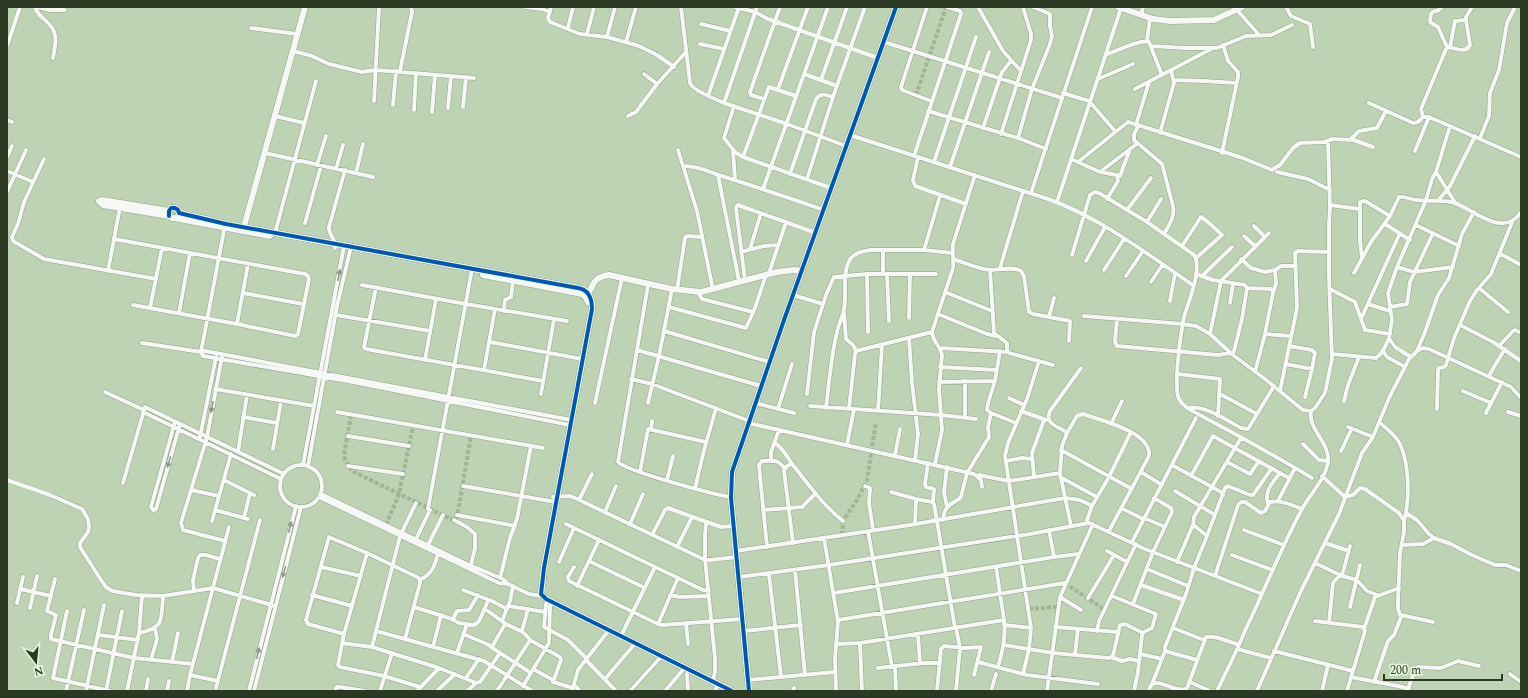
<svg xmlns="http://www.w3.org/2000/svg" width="1528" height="698" viewBox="0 0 1528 698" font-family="Spectral,serif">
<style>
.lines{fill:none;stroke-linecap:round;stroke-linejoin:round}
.street-tunnel{stroke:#a1b496;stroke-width:4;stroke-dasharray:4 2;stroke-linecap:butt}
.street-casing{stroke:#93a38a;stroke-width:5}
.secondary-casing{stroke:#93a38a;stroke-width:7}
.street{stroke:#f5f8f4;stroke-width:4}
.secondary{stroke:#f5f8f4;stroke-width:6}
.cycleway-casing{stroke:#e7fadd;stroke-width:6}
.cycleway{stroke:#0057b8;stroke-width:4}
.oneway{fill:#90988b}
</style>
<rect width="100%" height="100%" fill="#bed3b3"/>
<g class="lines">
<path class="street-tunnel" d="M916,95L946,7
M351,415L344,455L345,460L352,471L453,520L457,517L471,436
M386,525L399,494L413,426
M842,535L843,521L857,500L867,480L876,422
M1065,583L1105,610
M1029,609L1058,607"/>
<defs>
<path id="street" d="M35,7C37,13 40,16 45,20C59,32 56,41 53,58
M37,7L50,10H65
M525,7L542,9L550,12
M551,7L548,18L550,22L580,34L607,37L639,46L657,55L674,67
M681,7L690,83C693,90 702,92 708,96
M735,7L755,12L768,19L878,58
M739,7L708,96L724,103L787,124L846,146
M927,7L901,87L902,90L931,101
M978,7L1003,51L1021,71
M1286,7L1291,16L1310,24L1313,47
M1442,7C1435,16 1431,5 1430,22L1438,27L1447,47
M1237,10L1260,36
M1141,15L1143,7
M701,24L730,31
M251,28L297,34
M568,28L573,7
M587,34L594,7
M607,37L615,7
M1147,41L1150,18
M626,42L636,7
M884,42L1062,98
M700,44L724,49
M7,46L20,7
M1151,46L1186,48H1217L1246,36L1271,35L1292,25
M1450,47L1455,21L1466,20
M293,51L312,56L329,64L362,72L375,70L474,78
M1107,54C1117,51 1140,39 1149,42L1162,75
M400,71L412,12L411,7
M644,74L657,84
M804,74L837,86
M1098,79L1133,64
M821,80L847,7
M1174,80L1204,81L1237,83
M778,89L808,7
M1135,89L1211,49
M1063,93L1089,101L1115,131
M796,96L769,87L743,157L831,188
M764,99L751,95L750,92L780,7
M374,101L379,7
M724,103L757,7
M1369,103L1413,123L1418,122L1423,117H1429L1521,157
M393,105L396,71
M734,106L724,138L735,152L743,157
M463,107L466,77
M448,108L451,76
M414,110L416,73
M928,111L1018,138L1046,149
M432,112L435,75
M275,116L304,123
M628,116L636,112L657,84L686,52
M1423,117L1421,109L1446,49L1449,47C1456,49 1466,53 1470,45L1466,20V17L1472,7
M7,120L12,122
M1136,125L1149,82
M1139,125L1134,134V140L1162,164L1173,206C1175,217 1169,225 1164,234
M983,128L1002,72L1011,61
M1160,133L1174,83L1171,70
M1001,134L1031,40V34L1023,7
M850,135L1048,199C1101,218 1147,254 1193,285
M1018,138L1032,89L1050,44L1052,36L1050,26V14L1033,7
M1480,138L1489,116L1490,93L1499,70L1507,23L1515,7
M1350,140L1359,131L1377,128L1386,111
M678,150L697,211L713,290
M733,150L735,180
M1415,151L1429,117
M265,153L373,177
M1222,153L1238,77V72L1228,61L1223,45
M914,156L961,14L960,11L947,7
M7,157L12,146
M918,157L913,180L915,186L966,204
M44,159L24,202L18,224L12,237L13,241L44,259L156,279
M1071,159L1100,172L1117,175L1118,181L1107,199
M934,162L976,37
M1078,162L1128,122L1240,157L1272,170L1280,165L1293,148L1300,143L1324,142L1333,139L1354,140L1373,147
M317,165L326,136
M684,166C699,166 709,172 722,176C756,187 790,198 824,210
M950,167L989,52
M336,169L343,145
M7,171L33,182
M1100,172L1138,143
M1277,172L1308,179L1330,190
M1436,172L1456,204
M356,173L363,144
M790,174L816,99C821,92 826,95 833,97
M718,175L739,281
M1120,176L1130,149
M807,179L833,97L865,7
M763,189L828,7
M7,192L26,150
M1031,193L1092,7
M1438,201L1450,186L1475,136
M1057,202L1121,8
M1330,205L1359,209
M1127,210L1151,178
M1147,222L1161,199
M305,223L321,166
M1385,224L1410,240
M1416,225L1459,246
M1254,226L1265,237
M275,233L316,81
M1244,236L1255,246
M114,239L305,274L308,276L309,279L298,334L295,336L237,324L133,305
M1182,246L1201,217L1208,222L1222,235L1196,258
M335,248C337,240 328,235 329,227L345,170
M750,249L761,213
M924,250L940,196
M741,252L764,246L779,245
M1499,253L1521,265
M1072,255L1090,195L1095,192L1099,193L1147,222L1194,255C1203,268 1188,303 1184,317C1181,332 1173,387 1179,399C1181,403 1184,405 1187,408C1229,431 1271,453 1312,478
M1362,258L1360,241V202L1365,201L1390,216
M953,259C965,263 978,269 990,270C1000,270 1012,266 1021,271L1024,276L1029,312L1033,314L1070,321L1069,341
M1241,259L1251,268L1265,272L1275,270L1281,266H1296
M1086,261L1105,227
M1397,267L1414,272L1453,267
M1000,268L1023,191
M990,270L994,333L1007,343V350L1009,353L1053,365
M1104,270L1124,239
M108,271L120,207
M769,273L786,222
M1354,273L1371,242L1390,216L1399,197C1405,196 1411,200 1417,200C1430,202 1443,199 1455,203C1474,210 1504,239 1521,212
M867,274L868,332
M883,274V250
M887,274L889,321
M1196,274L1213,280L1245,285L1247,288L1242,319L1233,355
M1126,276L1143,251
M1202,276L1232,247
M745,280L736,208L737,206L738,205L816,233
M1151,282L1163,264
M362,285L466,304L567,321
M376,287L364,347L366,349L543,381
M1247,288L1270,289L1273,290V293L1265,334L1255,372
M1479,288L1508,312
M1330,289L1355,302L1365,330L1390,334
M677,290L685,238L687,236L702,237
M698,292L702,299L753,312
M945,292L992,311
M243,293L303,304
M1273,293L1276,284L1275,270
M793,295L823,304
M1170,301L1175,273
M1230,303L1233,284
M1368,304L1390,311
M669,307L746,328L755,308L766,275
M1390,307L1407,304L1410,282L1433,233
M150,308L162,248
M504,311L505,300L511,297L513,281
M179,313L190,253
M844,313L846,339L853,345L856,351
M938,314L987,334L996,336
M336,315L430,331
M1084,316L1183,324L1196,326L1210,334L1233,355L1265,379L1303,410L1311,411L1315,408L1325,393L1332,359L1329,277V225L1330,208L1328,141
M1049,317L1054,298
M909,318L910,274
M1117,319L1115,342L1117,346L1218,355L1231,353
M1361,319L1400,233
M237,324L248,264
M1460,325L1493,342L1521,361
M664,331L769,362
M1210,334L1221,281L1269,233
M1265,334L1291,336
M909,338L912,383L918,434L915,460
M490,342L582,359
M142,343L201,352L205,351L571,420
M1500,345L1513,331L1515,330L1521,333
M1289,346L1312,350L1315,353L1312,369L1305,397
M940,348L1008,352
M637,350L648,285
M1000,351L995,381L988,403L987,410L991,413L1016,423
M1383,351L1387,357L1405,367
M1417,351L1425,332L1438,295L1449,278L1462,234L1474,212
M201,352L203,356L353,382L570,425
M201,352L225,225
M1332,354L1376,358C1383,354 1386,345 1389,338
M222,357L207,437L181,523L183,530L225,541
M1411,357L1395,347L1389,338L1392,320L1388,293L1397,267L1426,200L1432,179L1436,172L1450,126
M425,360L436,299
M1285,364L1312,369
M940,367L997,370
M484,370L495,309
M1178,374L1220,379L1218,416
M1489,376L1495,365L1505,349
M631,379L652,384L749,421
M939,382L995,381
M215,389L314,406
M1280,391L1297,308L1295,253L1298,251L1329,252
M1463,391L1491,403
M105,392L144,410
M541,394L554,319
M807,394L814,332L826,295L834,277L867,274H936
M1220,394L1257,414
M1009,398L1024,405
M1344,401L1348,385L1359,357
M595,403L622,278
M648,403L659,356L672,289
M755,403L794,413
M810,406L941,415L976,419
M826,408C829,383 831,357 837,332C838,325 843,317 844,309C847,294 842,275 849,261C853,253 862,251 870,250H924L952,253
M1187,408C1204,404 1226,420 1241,428L1248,429L1274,386
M778,409L792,364
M849,409L855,354L856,351L932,332
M1437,409L1438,370L1439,368L1444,367L1446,365L1454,338L1470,301L1477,290L1491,274L1513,220
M878,411L882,345
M1021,411L1046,420
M143,412L281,479
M337,412L543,448
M1508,412L1521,416
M1486,413L1502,382
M243,417L277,423
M965,417V381
M175,422L151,507L153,510L156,509L180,424
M1379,422C1385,427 1392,433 1397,439C1410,459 1410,499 1404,521
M748,423L974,474L981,480L982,487
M1111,424L1122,401
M1348,427L1373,437
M651,429L652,421
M1067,433L1077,416L1083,414C1100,420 1152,432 1149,456L1109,531
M348,436L409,446
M200,437L216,357
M775,443C784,449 787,457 793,465C808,484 824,506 843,521
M1303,444L1319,460L1328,461
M847,445L854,409
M273,449L281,401
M1061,450L1132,489
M1341,451L1352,428
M238,452L247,395
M895,455L900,429
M771,461V452L779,430
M1006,461L1022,458L1032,459
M1227,462L1250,474L1259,461
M792,463L786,467L784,471L793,543
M928,463L925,484L926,487L934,489L933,502
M935,464L942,430L939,389L942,355C940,346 933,342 932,332L953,268C954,260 952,252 953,244L975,175
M280 486a21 21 0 1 1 42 0a21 21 0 1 1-42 0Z
M303,465L344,246
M1172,465L1221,492L1223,495
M308,466L337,306L351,247
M348,466L403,474
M640,472L648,429L706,442
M1141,472L1162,485
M979,475L1009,481L1060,473
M1191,476L1213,436L1289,478
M1322,476L1345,497L1353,495L1360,488L1365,489L1399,513L1404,521V532L1400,553L1398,600V609L1401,617L1394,635L1388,641L1374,682
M1034,477L1032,453L1044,420
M1060,477L1097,497
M7,480L50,495L82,509L88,519L89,527L88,532L80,543V547L101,580L106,587L112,591L136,595L163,596L213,588L275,606
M224,480L254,495
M667,480L673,456
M123,483L145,407L284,474
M463,486L556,502
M865,486L870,488L869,503L873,530
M695,489L703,454L716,408
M191,490L219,496
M1175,491L1215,515
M891,492L916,499L932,502L934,504L955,628
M321,494L467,564L503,579L508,584L529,594L542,596
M319,497L499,583L508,584
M553,497L569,496L573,497L703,559L710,560L737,557
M731,497C715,495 626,471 618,462L637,350L761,386
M579,500L592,474
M1278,501L1295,468
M416,503L400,536L376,631L484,661L532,691
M1268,504C1264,491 1272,483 1280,473
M947,507L944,492L947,467
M1121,508L1143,519
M428,509L472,269
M215,510L248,519
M763,510L802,507L816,493
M605,512L616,486
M1406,513L1417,520L1429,534L1434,538L1451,544L1472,555L1495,565H1506L1521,571
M457,515L515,526
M244,518L250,493
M1144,518L1165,527
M454,520L467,527L475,534V548L471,565
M943,520C944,505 952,505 961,497L967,473L989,437L988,427L991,413
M212,521L231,454
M706,522L705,536V559L715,658V671L713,682
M1086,523L1092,506L1109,477L1131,432
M566,524L703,590L709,591
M630,524L643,494
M915,524L916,499
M1071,526L1060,473L1062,446L1067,433C1059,426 1044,425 1050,411L1081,368
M1193,526L1194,517L1241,438
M1244,530L1284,545
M868,531L892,667
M652,535L665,510L668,508L721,527L734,526
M824,538L838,622L835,658L836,691
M416,539L430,510
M1132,542L1196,418
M1325,543L1349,551
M428,545L443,515
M1402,545L1423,544L1434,538
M677,547L692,517
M767,547L759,465L762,461C774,461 777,458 785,469
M736,551L910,525L1065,498L1080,500L1092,506
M1107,551L1127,562
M367,553L344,634L338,665L340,667L384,676L420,687
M1232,555L1272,570
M1054,557L1078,554
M589,561L645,588
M559,562L574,528
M1177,562L1192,527L1195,526L1207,536
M1315,563L1342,576L1357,580L1367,591L1377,595
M321,567L361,576
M574,567L568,577L569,581L658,624L663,625L742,619
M1147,569L1188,586
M795,570L805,675
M769,574L781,677
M1215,576L1238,505L1241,502H1245L1261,513L1265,511L1270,502C1281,500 1292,505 1302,509
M739,577L829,565L1030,534L1089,523L1145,549L1262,594
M500,578L510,538L517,519L531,446
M55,579L47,611L56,615L51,635V639L134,658L193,664
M420,580C432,574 434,567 438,554
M1141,585L1184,600
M577,586L599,540
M20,589L51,596
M463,590L489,600
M194,591L193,580L198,558L200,555H206L220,559
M834,593L1054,557L1049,530
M312,595L352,606
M670,595L680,597L709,596
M1112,596L1156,614L1152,628L1144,632L1142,635L1138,672L1134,691
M1060,597L1081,610
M1088,598L1114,555
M17,603L23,577
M546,604L544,627L568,640L587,659
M1133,604L1153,552L1172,512L1171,508L1154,498
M508,606L545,612
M414,607L449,618L459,623L473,625L476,624L479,621L488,601L490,600L507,609
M1350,607L1360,565
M30,608L37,576
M484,609C492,613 498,619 506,624C515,629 524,630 530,640
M67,611L53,678L110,691
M1401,615L1433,622
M453,619L457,611L469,610L478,595
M838,620L1065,583
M502,621L510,601L513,586
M1315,621L1363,627L1365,631L1347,691
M686,623L688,644
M1329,623L1333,583C1335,578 1341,577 1343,572L1350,546
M658,624L678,578
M1004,625L1031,628
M1055,627L1118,632
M1173,628L1204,640
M1364,629L1375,597L1399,588
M522,631L528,609
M744,631L801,625
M1097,631L1099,621L1136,544
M139,633C165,628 161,619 163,596
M344,634L308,624L306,620L329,537L367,553L419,578L420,583L405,639
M463,634L487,644L500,653
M918,634L920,664
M99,635L138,640
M621,636L655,567
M342,643L372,647L439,668L474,682V685L467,691
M860,643L862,691
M836,644L860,643L1004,620L996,567
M1004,645L1053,653L1109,658L1113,656L1120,625L1125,624L1143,633
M372,647L376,631
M433,647L441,615
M492,647L505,624
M1237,649L1271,658
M1274,651L1353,671
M457,653L467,624
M1075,654L1078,629
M1140,654L1162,659
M1111,657L1122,661L1130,659L1139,661
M151,660L157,639L155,628
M586,660L616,691
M1197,660L1165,651V647L1186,594L1194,568L1207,536L1225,488L1228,486L1250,495H1253L1272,468
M172,662L178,633
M978,662L1027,675L1098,684
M895,666L896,691
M998,667C1003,651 1006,637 1004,620
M878,668L924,663H939
M533,669L553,680
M687,674L688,691
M1023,674L1029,649L1031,628L1005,456L1008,443L1027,399L1039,361
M1510,674L1521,682
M1351,677L1403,687L1409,690
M466,678L479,659
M605,679L633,646
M748,680L835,672
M218,681L190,675L229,527
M1190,682L1210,691
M475,683L480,682L500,653L531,673
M1152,684L1165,651
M574,685L580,691
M523,686L549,643L550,606L552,602
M216,688L260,520
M1408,689L1415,670L1418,667L1441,668L1458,661L1479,666
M66,691L84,610
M86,691L104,605
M106,691L122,611
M127,691L139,633L142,596
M146,691L148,679
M167,691L169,681
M187,691L190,675
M249,691L296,506
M254,691L301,507
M335,691L337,687H340L365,691
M380,691L392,653
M417,691L439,668
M437,691L455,674
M497,691L530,640L560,657L561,660L553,682L573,688
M572,691L578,670L609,630
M630,691L659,659
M665,691L682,671
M715,691L718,684
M793,691L794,688
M937,691L941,649L944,646L966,648L981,647L974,675
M956,691L960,648L956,628
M991,691L996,674
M1047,691L1060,597L1093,524
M1149,691C1152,671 1177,696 1187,688L1206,637C1216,635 1229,642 1239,645
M1217,691C1226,672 1236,653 1244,633C1264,592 1280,550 1302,509C1310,494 1325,480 1328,462C1330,442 1308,430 1311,411
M1257,691L1300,593L1339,514L1362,453L1373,437L1389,398L1409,359L1417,351L1423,348L1429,349L1511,387L1521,398
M1322,691L1328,665"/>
<path id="secondary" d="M1118,7L1153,19L1170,21L1214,20L1242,7
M169,211L102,200L99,201L103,205L169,216L172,218
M169,216V211L171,208H175L178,210L179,213L226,224L578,288C589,290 592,298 592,309L544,568L541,594L546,599L732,691
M174,218L270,236
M243,230L305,7
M483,275L582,294L585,296L588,302
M587,295C596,283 591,278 609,275L672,289L701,292L777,272L794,270L802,271
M749,691L731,498L732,472L784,320L896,7"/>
</defs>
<use href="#street" class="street-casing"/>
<use href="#secondary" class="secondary-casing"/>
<use href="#street" class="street"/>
<use href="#secondary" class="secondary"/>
<defs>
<path id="cycleway" d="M169,216V211L171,208H175L178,210L179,213L226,224L578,288C589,290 592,298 592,309L544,568L541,594L546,599L732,691
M749,691L731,498L732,472L784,320L896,7"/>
</defs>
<use href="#cycleway" class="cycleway-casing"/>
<use href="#cycleway" class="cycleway"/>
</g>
<defs><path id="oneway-solid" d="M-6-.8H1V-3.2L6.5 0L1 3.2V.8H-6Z"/></defs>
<g class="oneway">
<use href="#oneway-solid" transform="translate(339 275) rotate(-79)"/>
<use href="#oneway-solid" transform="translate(212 407) rotate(100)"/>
<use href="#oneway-solid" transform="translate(169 462) rotate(106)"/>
<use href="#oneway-solid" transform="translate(290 527) rotate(-75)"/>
<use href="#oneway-solid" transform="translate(284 572) rotate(105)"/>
<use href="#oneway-solid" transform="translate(258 653) rotate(-77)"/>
</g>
<rect width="1528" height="698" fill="none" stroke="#2b3922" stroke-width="16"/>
<g transform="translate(36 662) rotate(164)" stroke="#e7fadd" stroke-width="3" paint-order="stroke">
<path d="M0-3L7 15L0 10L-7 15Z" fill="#2b3922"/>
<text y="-6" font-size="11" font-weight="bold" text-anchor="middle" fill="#2b3922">N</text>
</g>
<path d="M1384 674v6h118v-6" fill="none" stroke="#2b3922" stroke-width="2"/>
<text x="1390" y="674" font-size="12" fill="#2b3922" stroke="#e7fadd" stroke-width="3" paint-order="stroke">200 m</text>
</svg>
